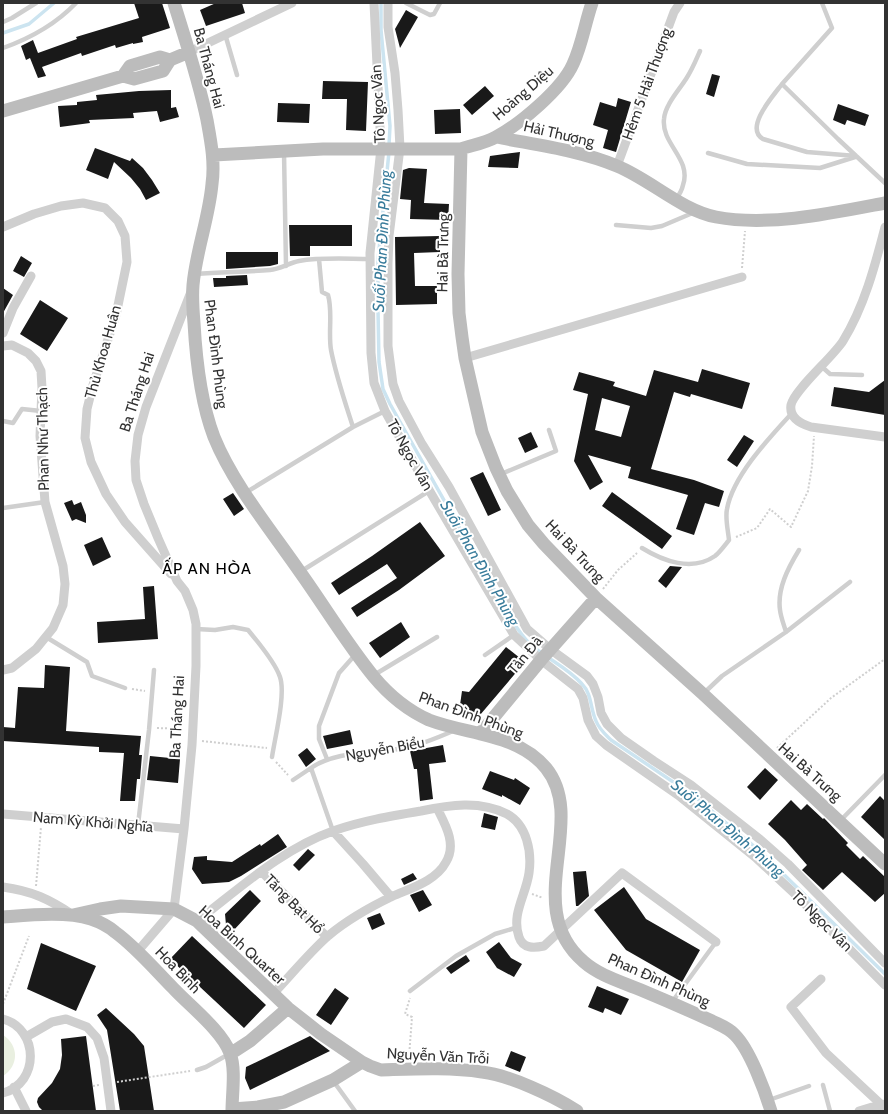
<svg xmlns="http://www.w3.org/2000/svg" width="888" height="1114" viewBox="0 0 888 1114" font-family="Cabin,sans-serif">
<style>
.green{fill:#e9efe0}
.lines{fill:none;stroke-linecap:round;stroke-linejoin:round}
.stream{stroke:#cce4f0;stroke-width:3.5}
.building{fill:#191919;fill-rule:evenodd}
.path{stroke:#cfcfcf;stroke-width:2;stroke-dasharray:2 2;stroke-linecap:butt}
.lane{stroke:#cfcfcf;stroke-width:4.5}
.street{stroke:#cfcfcf;stroke-width:9}
.secondary{stroke:#bcbcbc;stroke-width:13}
.labels{text-anchor:middle;dominant-baseline:central;stroke-width:4;stroke-linejoin:round;paint-order:stroke}
.street-label{font-size:15px;fill:#323232;stroke:#fff}
.water-label{font-size:16px;font-style:italic;fill:#397c9b;stroke:#fff}
.neighbourhood-label{font-size:16px;letter-spacing:1px;fill:#000;stroke:#fff}
</style>
<rect width="100%" height="100%" fill="#fff"/>
<path class="green" d="M3,1035C19,1045 19,1066 3,1076Z"/>
<g class="lines">
<path class="stream" d="M381,3V30L390,126L389,145
M3,33L29,24L54,3
M389,152L378,260V310L379,362L383,389L390,404L509,616C515,625 521,635 529,643C545,658 567,667 582,684C592,694 590,708 596,721C599,729 605,734 611,740L694,796L761,852L885,974"/>
</g>
<path class="building" d="M134,3H162L170,28L142,37L143,42L133,44V43L116,48L115,45L82,56L81,53L42,67L46,76L38,78L30,58L26,60L21,46L33,40L38,53L77,39L76,37L139,18Z
M216,3H242L245,13L206,26L200,10Z
M406,10L418,17L400,48L395,29Z
M712,74L720,76L714,97L706,94Z
M323,81L368,82L366,131L346,130L347,99H322Z
M485,86L494,96L472,115L463,105Z
M171,90V108L176,107L179,117L160,122L157,111L133,113L134,118L89,120L90,123L60,127L58,106L77,105V102L97,100L96,95L139,91Z
M618,98L631,102L616,152L603,148L608,130L593,125L600,102L616,107Z
M278,103L310,104L309,123L277,122Z
M838,104L869,115L865,126L847,120L845,125L833,120Z
M460,109L461,133L435,134L434,110Z
M95,148L130,161L132,158L143,168L152,180L160,193L146,200L140,189L131,178L114,162L108,179L86,170Z
M520,152L518,168L488,167L490,156Z
M409,168L427,169L424,203L449,204L448,220L410,219L411,200L400,199L403,170Z
M289,225H352V246H310V256H290Z
M440,236V252L414,253L415,286H437V304L396,305L395,237Z
M226,252H278V264L270,266L226,269Z
M21,256L32,263L24,277L13,271Z
M247,275L248,285L214,287L213,278H226V276Z
M3,288L13,295L3,313Z
M40,300L68,318L47,351L20,334Z
M702,369L750,383L742,409L691,394L690,397L674,392L651,469L694,480L724,491L719,507L705,503L694,535L676,529L688,495L628,478L631,467L588,455L603,482L590,490L574,461L588,394L573,390L579,372L615,382L613,386L646,396L654,370L698,382ZM602,398L630,406L621,437L595,430Z
M885,380V415L831,406L834,387L869,392Z
M531,432L538,447L525,453L518,438Z
M744,435L754,441L737,467L727,460Z
M483,472L501,510L488,516L470,478Z
M612,492L672,536L662,549L602,506Z
M233,493L244,509L234,516L223,499Z
M72,500L74,505L81,502L86,515V523L76,519L72,521L64,503Z
M420,522L445,556L399,590L357,617L351,608L397,578L387,564L339,595L331,583L372,556Z
M102,537L111,557L93,566L84,545Z
M670,566L682,567L666,588L658,581Z
M154,586L158,639L98,643L97,622L145,619L143,587Z
M401,622L410,637L380,658L369,643Z
M506,647L525,662L480,715L459,712L462,691L469,692Z
M45,665L70,667L66,731L141,736L139,755H142L140,779H137L135,801H120L124,753L99,752V747L3,741V727L15,728L18,687L44,688Z
M350,730L353,744L327,749L323,736Z
M443,745L446,762L429,764L433,799L420,801L417,769H414L410,751Z
M307,748L316,759L306,767L298,755Z
M150,756L180,759L178,783L147,780Z
M765,768L778,780L760,800L747,787Z
M490,771L514,780L515,778L530,788L520,805L502,795V797L482,789Z
M880,796L885,801V840L861,817Z
M791,800L801,810L807,804L823,819L824,818L848,843L846,845L860,859L863,856L885,877V893L875,902L842,872L823,890L802,870L807,865L785,840L768,824Z
M484,813L498,817L495,830L481,827Z
M278,834L287,847L241,876L229,882L202,884L192,869L194,857L207,856V860L232,862L260,844L261,846Z
M308,849L315,855L299,871L293,865Z
M586,871L589,896L578,906H576L573,872Z
M413,873L417,879L404,885L401,879Z
M624,887L646,919L700,950L682,982L626,950L594,910Z
M250,890L261,901L233,931L226,925L225,914Z
M423,890L432,905L419,912L410,895Z
M380,913L385,924L372,930L367,918Z
M192,936L266,1005L244,1028L170,959Z
M499,942L511,958L522,964L514,977L497,968L486,952Z
M41,943L96,966L76,1011L27,989Z
M466,955L470,961L451,974L446,968Z
M597,986L629,999L621,1015L605,1008L603,1013L588,1007Z
M335,988L349,998L331,1025L316,1015Z
M106,1008L134,1034L144,1046L154,1111H120L107,1030L97,1015Z
M86,1036L96,1111H43L39,1107L37,1102L38,1098L52,1083L60,1069L62,1055L61,1039Z
M310,1036L330,1051L250,1090L245,1078L246,1067Z
M511,1051L526,1057L520,1072L505,1066Z"/>
<g class="lines">
<path class="path" d="M742,268L745,231
M736,537L757,528L770,509L791,527L808,491L812,466L814,436
M603,589L618,570L637,553
M132,689L145,691
M157,728L184,729
M202,741L267,748
M777,748L831,698L885,659
M276,762L288,775
M36,886L41,827
M532,894L543,898
M3,1004L29,936
M409,1057L412,1017L405,1014L410,998
M117,1082L190,1071
M93,1086L99,1085"/>
<path class="lane" d="M406,3L430,15L434,14L440,3
M822,3L832,28L782,84L838,139L885,183
M3,22L12,18L36,3
M225,34L237,75
M3,48C31,38 56,24 76,3
M782,84C773,96 744,128 763,139L807,152L856,156
M284,152L286,266
M708,153L747,164L820,168L855,157
M676,199C679,195 682,190 683,185C692,159 661,144 664,119C665,105 679,90 686,79C692,70 696,60 700,51
M616,225L651,228L662,226L695,212
M319,259L322,292L328,295C333,312 328,332 331,350C336,376 345,402 353,427
M196,274C220,272 245,272 270,270C280,269 289,263 299,261C322,257 347,259 370,259
M821,366L830,374L862,375
M3,421L13,423L22,409L41,411
M501,474L556,451L549,430
M245,493L353,427L385,411
M3,508L45,502
M642,548C663,561 692,572 715,556C720,552 725,545 729,540C728,530 725,518 727,509C733,476 769,438 792,413
M300,572L429,491
M196,629L215,630L233,627L248,630C258,642 275,662 280,677C286,694 275,737 272,757
M786,632C784,625 781,618 780,610C777,589 788,568 799,550
M46,637L87,662L92,676L125,688
M485,655L514,635
M374,675L437,637
M704,693L722,676L786,632L850,582
M327,759L319,739V726L339,673L355,655
M293,780L311,768
M840,821L885,775
M138,825L149,730L154,670
M333,831L311,768C337,750 373,754 404,748C421,745 437,738 453,731
M410,991L456,956L495,934L515,928
M672,1002L716,942
M197,1070L206,1067L229,1054
M334,1082L355,1111
M823,1085L830,1111
M769,1100L809,1086"/>
<path class="street" d="M374,3L381,148L370,253L371,353L374,383L385,411L429,490L514,635L541,660L578,689L583,698L588,720L596,736L606,745L678,795L755,857L796,895L885,985
M388,3V27L395,73L398,110L400,148L389,236L388,264V346L393,384L399,401L422,444L449,487L527,629L550,649L587,676L593,684L598,697L601,713L607,724L621,738L654,761L691,785L762,841L788,864L885,963
M189,52L292,3
M617,166L674,12L680,3
M3,227L34,214L61,206L83,203L105,208L118,221L125,236L127,262L116,315L93,385L87,409L85,438L91,462L106,494L125,522L171,574
M885,227C875,266 864,307 843,341C833,357 794,390 791,405C789,418 801,424 811,427L885,437
M3,333L13,308L31,276
M3,346L12,345L28,353L36,361L41,371L42,388L40,436L45,502L63,566L65,584L63,605L53,628L36,649L12,668L3,670
M465,358L742,277
M3,814L184,829
M333,831L363,864L391,897
M262,872L327,937
M3,887C32,891 49,899 73,915
M197,921C239,889 282,849 333,831C361,821 391,816 421,811C449,805 480,800 507,814C527,825 532,852 529,873C526,895 511,914 519,937C523,949 534,948 544,946L622,873L716,942
M137,952L174,909L184,829L192,745L196,666V624L193,610L185,591L177,581L158,538L144,504L136,480L135,461L138,435L146,407L191,292
M821,979L791,1007L826,1053L885,1108
M273,994C291,975 308,954 328,936C347,920 370,907 393,896C411,888 436,881 446,862C457,844 445,824 437,808
M3,1019C39,1029 40,1083 3,1093
M26,1037L52,1022L66,1019L87,1027L97,1038L104,1058L111,1111
M14,1087L26,1111
M859,1111L882,1104"/>
<path class="secondary" d="M174,3C186,42 199,81 207,120C211,142 215,162 212,184C209,218 196,251 193,285C192,297 193,311 194,323C196,359 201,403 214,437C233,484 271,530 300,572C325,607 347,644 374,677C389,695 407,710 429,720C468,735 517,733 546,768C589,821 520,908 584,962C600,976 622,982 641,990C665,1000 688,1010 712,1021C720,1025 729,1028 735,1035C750,1050 765,1091 771,1111
M123,76L130,66L160,57L170,60
M3,111L123,76L134,79L163,71L170,60L189,52
M496,137C536,145 579,150 617,166C651,180 681,210 716,217C769,227 833,213 885,203
M461,149L458,274L459,313L462,337L465,358L482,432L496,468L507,491L528,525L544,544L596,598L703,694L885,864
M214,155L323,149H461C473,145 485,143 496,137C520,124 562,89 573,64C582,45 585,23 592,3
M480,734L541,660L596,598
M73,915L100,909L121,906L174,909L197,921L288,1008L321,1034L362,1062L370,1066L381,1070C414,1069 449,1067 482,1072C509,1075 554,1096 577,1111
M3,917C29,915 66,911 91,919C100,922 108,926 115,932C137,948 155,970 174,989C190,1006 222,1031 230,1053C236,1069 232,1094 232,1111
M230,1054L250,1041L288,1008
M232,1109L258,1107L284,1102L333,1080L362,1062"/>
</g>
<g class="labels">
<g class="street-label">
<text transform="translate(209 68) rotate(75)">Ba Tháng Hai</text>
<text transform="translate(647 84) rotate(-70)">Hẻm 5 Hải Thượng</text>
<text transform="translate(523 93) rotate(-41)">Hoàng Diệu</text>
<text transform="translate(378 104) rotate(-93)">Tô Ngọc Vân</text>
<text transform="translate(559 134) rotate(13)">Hải Thượng</text>
<text transform="translate(443 253) rotate(-89)">Hai Bà Trưng</text>
<text transform="translate(103 352) rotate(-74)">Thủ Khoa Huân</text>
<text transform="translate(216 354) rotate(83)">Phan Đình Phùng</text>
<text transform="translate(137 392) rotate(-72)">Ba Tháng Hai</text>
<text transform="translate(43 439) rotate(-91)">Phan Như Thạch</text>
<text transform="translate(410 455) rotate(61)">Tô Ngọc Vân</text>
<text transform="translate(575 551) rotate(47)">Hai Bà Trưng</text>
<text transform="translate(525 655) rotate(-50)">Tản Đà</text>
<text transform="translate(471 715) rotate(20)">Phan Đình Phùng</text>
<text transform="translate(177 717) rotate(-87)">Ba Tháng Hai</text>
<text transform="translate(385 749) rotate(-10)">Nguyễn Biểu</text>
<text transform="translate(810 772) rotate(42)">Hai Bà Trưng</text>
<text transform="translate(93 822) rotate(5)">Nam Kỳ Khởi Nghĩa</text>
<text transform="translate(294 904) rotate(45)">Tăng Bạt Hổ</text>
<text transform="translate(822 921) rotate(45)">Tô Ngọc Vân</text>
<text transform="translate(242 945) rotate(42)">Hoa Binh Quarter</text>
<text transform="translate(178 970) rotate(46)">Hoa Binh</text>
<text transform="translate(659 980) rotate(24)">Phan Đình Phùng</text>
<text transform="translate(438 1056) rotate(3)">Nguyễn Văn Trỗi</text>
</g>
<g class="water-label">
<text transform="translate(382 241) rotate(-87)">Suối Phan Đình Phùng</text>
<text transform="translate(480 563) rotate(60)">Suối Phan Đình Phùng</text>
<text transform="translate(728 828) rotate(40)">Suối Phan Đình Phùng</text>
</g>
<g class="neighbourhood-label">
<text x="207" y="568">ẤP AN HÒA</text>
</g>
</g>
<rect width="888" height="1114" fill="none" stroke="#323232" stroke-width="8"/>
</svg>
